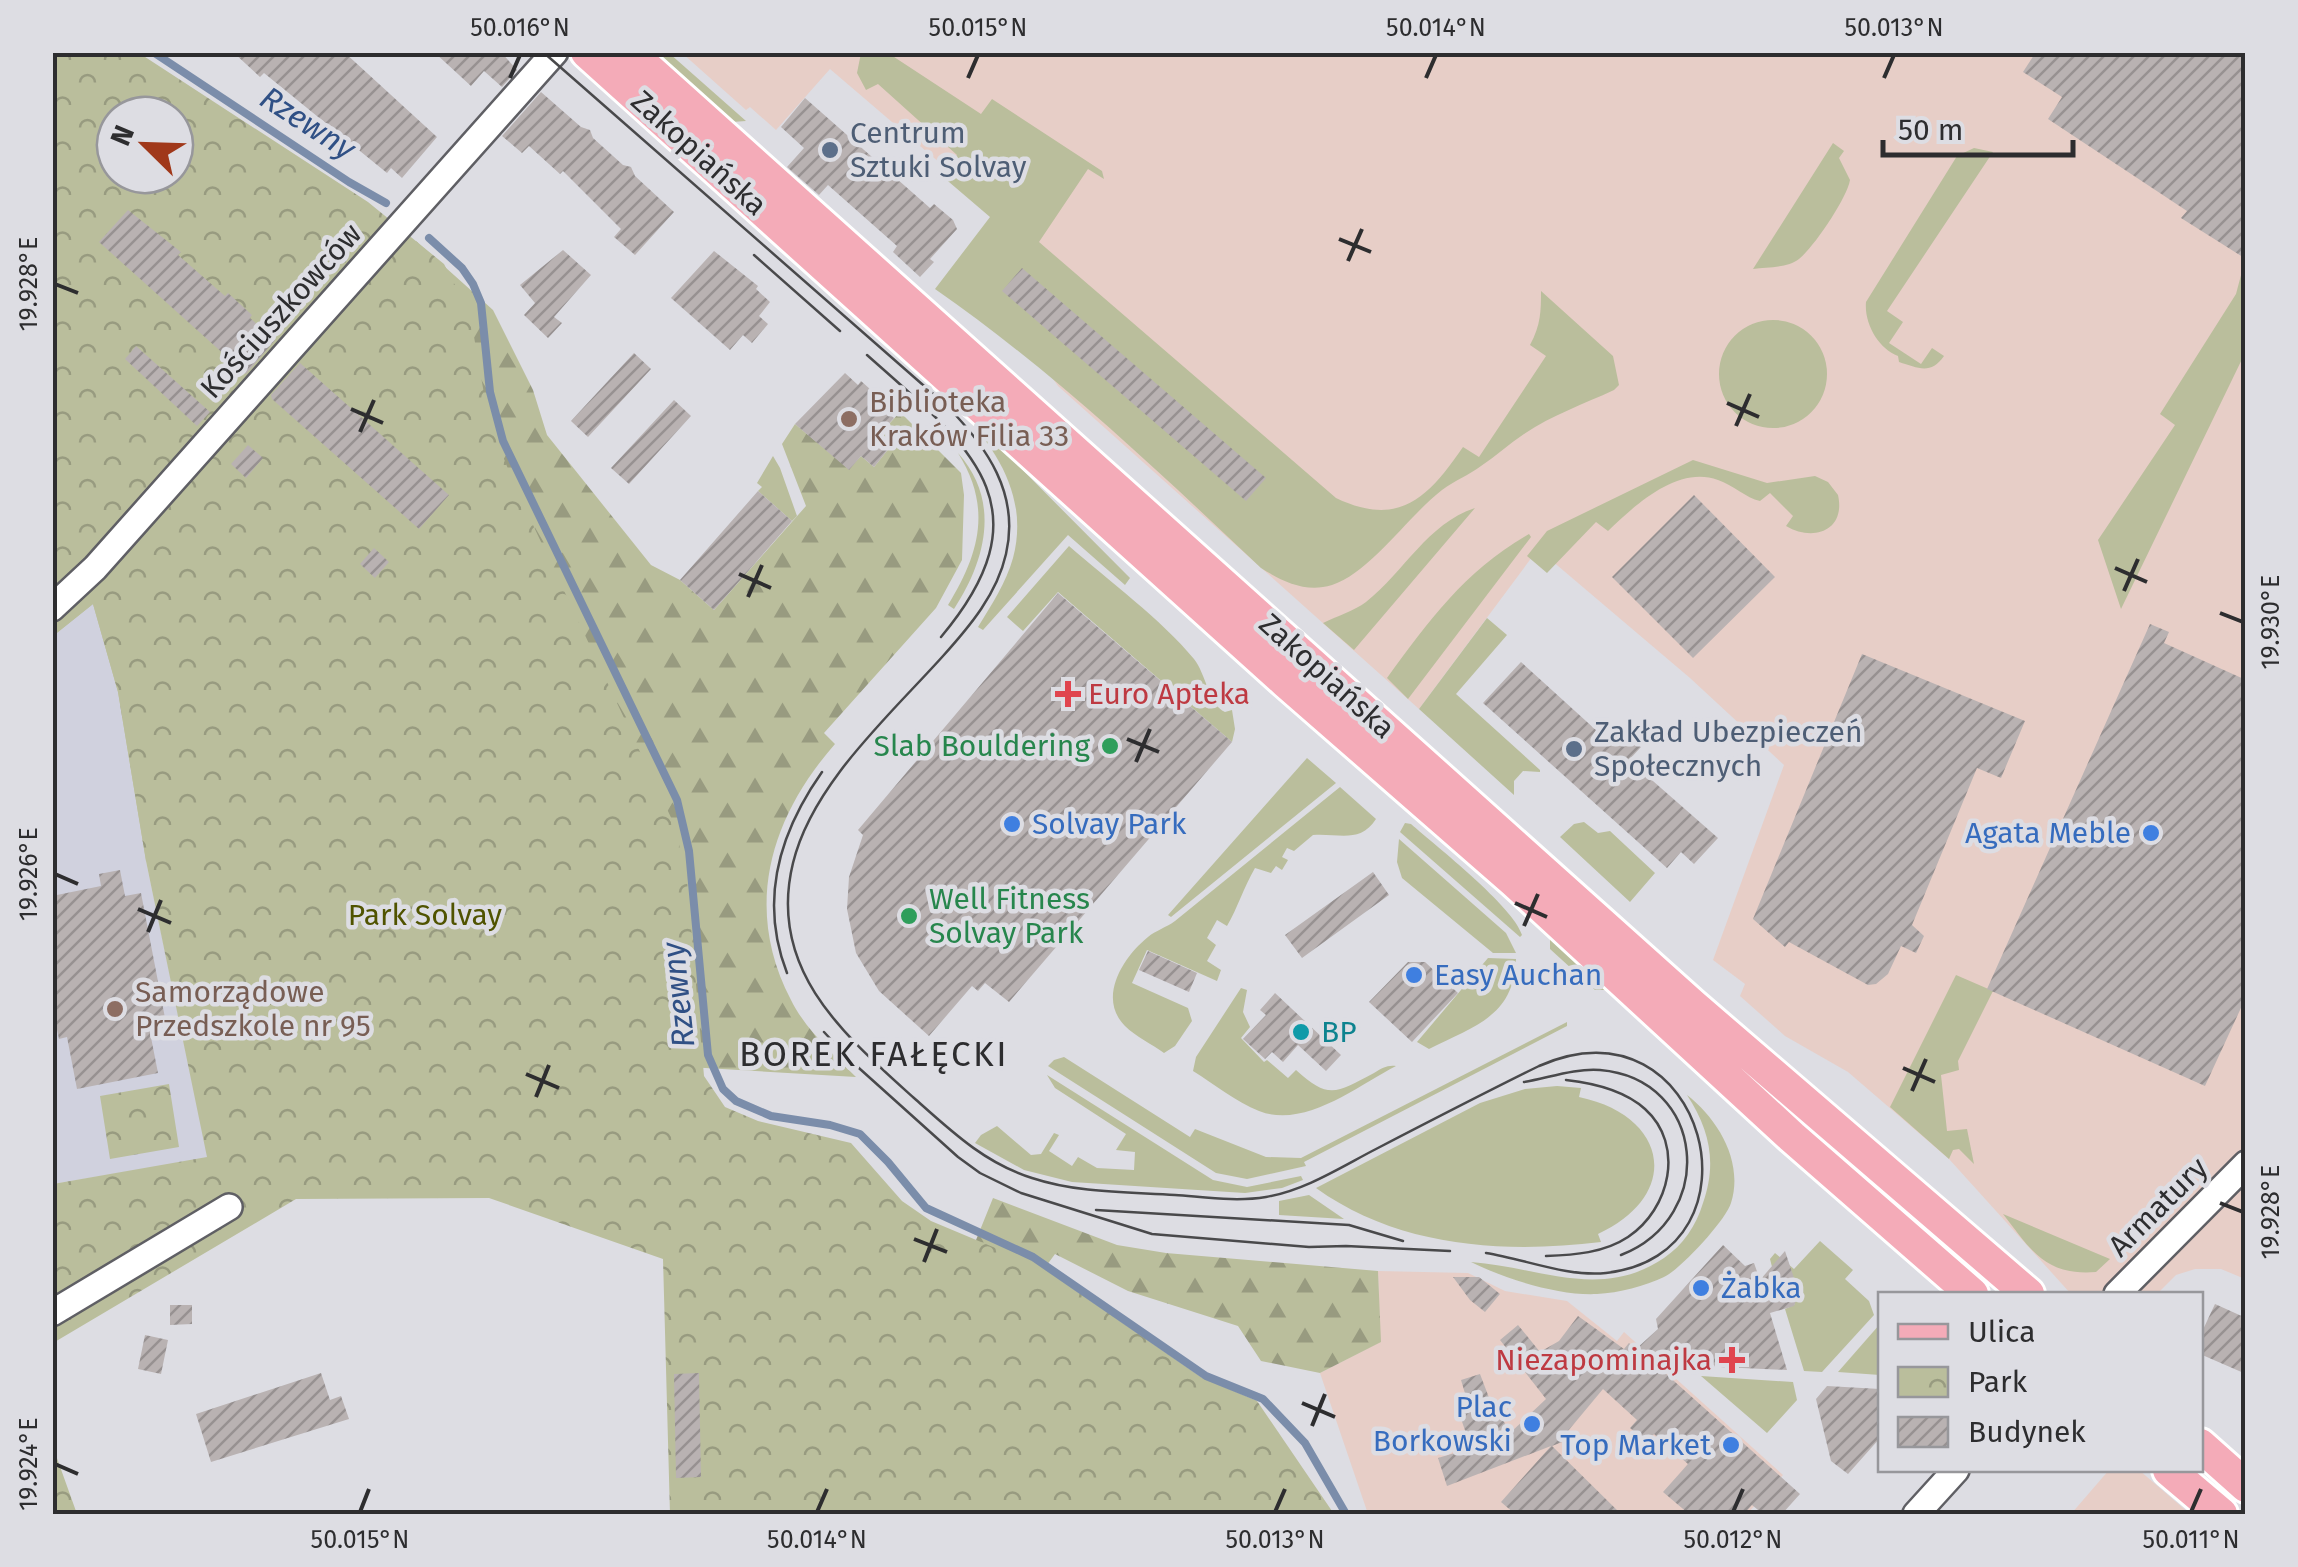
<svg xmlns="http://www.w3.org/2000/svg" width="2298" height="1567" viewBox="0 0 2298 1567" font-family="'Fira Sans',sans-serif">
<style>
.commercial{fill:#e7cec7}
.built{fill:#d0d1de}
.green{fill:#babe9c}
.forest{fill:url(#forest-firs)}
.park{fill:url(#park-crowns);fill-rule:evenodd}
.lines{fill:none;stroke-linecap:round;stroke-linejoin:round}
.stream{stroke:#7b8daa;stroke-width:8}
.building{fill:url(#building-hatch)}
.minor-casing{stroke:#5f5f64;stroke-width:30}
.major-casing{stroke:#fff;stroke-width:38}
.minor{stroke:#fff;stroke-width:25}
.major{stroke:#f4abb8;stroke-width:32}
.tram{stroke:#49494b;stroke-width:2.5}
.ticks{fill:none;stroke:#2d2d2f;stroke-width:4}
.service-dot{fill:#5c6f8a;stroke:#dddde3;stroke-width:4}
.education-dot{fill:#8d6e63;stroke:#dddde3;stroke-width:4}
.health-dot{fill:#e0444e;stroke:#dddde3;stroke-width:4}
.leisure-dot{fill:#2e9e5b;stroke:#dddde3;stroke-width:4}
.shop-dot{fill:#3f7fe0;stroke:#dddde3;stroke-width:4}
.culture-dot{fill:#0f9aa8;stroke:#dddde3;stroke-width:4}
.labels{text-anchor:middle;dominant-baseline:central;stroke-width:9;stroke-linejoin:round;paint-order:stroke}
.service-label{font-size:30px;fill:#4e5e75;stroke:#dddde3;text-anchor:start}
.street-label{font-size:30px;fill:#2d2d2f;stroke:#dddde3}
.education-label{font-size:30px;fill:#785e54;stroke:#dddde3;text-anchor:start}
.health-label{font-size:30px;fill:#be3a42;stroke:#dddde3;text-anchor:start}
.leisure-label{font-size:30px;fill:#27864d;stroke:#dddde3;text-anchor:end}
.shop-label{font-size:30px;fill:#366cbe;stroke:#dddde3;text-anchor:start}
.park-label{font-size:30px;fill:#505300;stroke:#dddde3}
.culture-label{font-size:30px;fill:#0d838f;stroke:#dddde3;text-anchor:start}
.water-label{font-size:32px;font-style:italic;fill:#305085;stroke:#dddde3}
.quarter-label{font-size:35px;letter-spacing:2.5px;fill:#2d2d2f;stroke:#dddde3}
.neatline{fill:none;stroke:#2d2d2f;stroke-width:4}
.ticks-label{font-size:25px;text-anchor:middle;fill:#2d2d2f}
</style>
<defs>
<pattern id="forest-firs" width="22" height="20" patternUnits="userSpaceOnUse" patternTransform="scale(2.5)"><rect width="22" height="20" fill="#babe9c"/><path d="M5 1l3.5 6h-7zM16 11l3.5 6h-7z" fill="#989b80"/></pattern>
<pattern id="park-crowns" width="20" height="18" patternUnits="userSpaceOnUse" patternTransform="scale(2.5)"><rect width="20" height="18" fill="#babe9c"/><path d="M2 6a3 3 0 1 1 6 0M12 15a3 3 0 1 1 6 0" fill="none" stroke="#989b80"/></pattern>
<pattern id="building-hatch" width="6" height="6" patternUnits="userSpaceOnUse" patternTransform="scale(2.5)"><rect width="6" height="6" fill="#b9b2b2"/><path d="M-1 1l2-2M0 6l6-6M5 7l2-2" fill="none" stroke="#979191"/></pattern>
</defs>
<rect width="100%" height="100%" fill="#dddde3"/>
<path class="commercial" d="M682,53H2245V1279L2221,1269H2195L2176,1275L2157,1294H2071L1949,1159L1848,1072L1785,1036L1740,996L1745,984L1713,960L1784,765L1690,678L1538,549L1419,709L1058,386L984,282L1024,235L830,69L776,130L750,107L746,110Z
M1378,1271L1468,1273L1505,1291L1567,1301L1617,1341L1624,1332L1783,1475L1747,1514H1368L1320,1373L1380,1342Z
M2109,1470H2139L2190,1514H2071Z"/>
<path class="built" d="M93,603L118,692L146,861L208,1158L53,1184V636Z"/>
<path class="green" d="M653,53H669L746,121L732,122Z
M861,53H888L981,114L992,99L1102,171L1104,179L1088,169L1039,242L1336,498C1399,528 1428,498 1463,447L1479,457L1546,356L1530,345C1541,325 1541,310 1541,291L1613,356L1619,385L1614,390C1584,404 1552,415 1524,434C1509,444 1496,456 1481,466C1469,475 1454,481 1442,490C1408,516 1370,573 1332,585C1306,593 1283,582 1261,568C1156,469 1053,371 935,289L990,217L942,176L957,155L878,84L866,90L857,73Z
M1833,143L1844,151L1839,158L1850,180C1847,198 1814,247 1799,259C1788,268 1767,267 1753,269Z
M1974,148L1993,152L1887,311L1903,322L1889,343L1921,364L1932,348L1944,356C1931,375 1918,368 1899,362L1898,356C1879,349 1864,324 1866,302L1957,156Z
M2245,260V353L2121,609L2098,540L2175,425L2160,414L2236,294Z
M1719 374a54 54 0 1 1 108 0a54 54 0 1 1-108 0Z
M871,328L959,406L1130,578L1125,585L1068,535L983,630L978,627C992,604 1006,583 1013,558C1040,456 932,386 867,329Z
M958,453C1001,501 986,560 954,609L948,605C980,553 992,507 958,453Z
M773,456L780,468L797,516L792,521L758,491L762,487L757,483Z
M1693,460L1767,483L1815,476L1828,482L1838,495C1846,531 1813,542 1786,526L1793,516L1770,493L1760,501C1746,498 1733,485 1718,480C1678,465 1635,505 1608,531L1596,522L1547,573L1527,556L1547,531Z
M1475,508L1354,650L1323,623C1337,616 1354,611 1366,602C1405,571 1427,524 1475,508Z
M1529,534L1531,537L1408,699L1387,678C1430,619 1465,571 1529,534Z
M1069,546C1108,580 1162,620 1194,659C1206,674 1209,705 1225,712L1232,710L1235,729L1232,742L1058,592L1023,631L1007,617Z
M1487,618L1507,635L1456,694L1540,770V772L1523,771L1514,781V795L1419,709Z
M1307,758L1336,783L1171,917L1168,915Z
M1340,787L1376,819C1360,844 1338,833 1313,835L1294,851L1287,848L1282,857L1288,860L1282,870L1276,866L1271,873L1255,868C1243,889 1238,907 1227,926L1217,920L1207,938L1216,945L1207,961L1221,970L1217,981L1147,950L1132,983L1188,1008L1192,1021L1175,1046L1164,1053C1152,1044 1136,1037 1125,1026C1097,998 1123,957 1148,937C1155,931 1167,927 1175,921Z
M1584,822L1598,833L1610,831L1655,873L1630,902L1560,837L1574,824Z
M1405,823L1411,824C1436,846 1514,907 1522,935L1520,937L1400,832Z
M1399,839L1506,933L1516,953H1493L1402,878L1397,862Z
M1550,933L1612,990H1595L1550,949Z
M1488,958L1516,959C1514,1017 1474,1026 1429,1049L1417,1042Z
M1956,975L1993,991L1958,1061L1959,1070L1941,1075L1947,1131L1967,1129L1974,1164L1959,1149L1953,1150L1949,1159L1890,1107Z
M1241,988L1247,990L1243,1012L1250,1027L1241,1038L1264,1062L1267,1060L1288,1078L1296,1070C1329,1100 1336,1093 1374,1073C1382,1068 1387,1065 1396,1066C1357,1086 1305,1129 1259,1111C1236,1102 1214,1084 1193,1071L1196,1057Z
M1567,1022V1026L1304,1162L1306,1166L1247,1179L1216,1173L1048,1066L1054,1060L1064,1057L1190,1137L1195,1129L1266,1157L1301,1158Z
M1047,1075L1213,1180L1247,1187L1301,1176L1303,1180L1282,1188L1245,1193L1072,1182L1024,1170L975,1143L981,1135L997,1126L1031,1155L1041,1154L1054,1133L1059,1135L1049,1151L1072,1166L1078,1157L1097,1168L1134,1170L1135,1152L1116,1150L1126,1134L1055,1088Z
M1557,1086L1581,1088L1579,1097C1669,1116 1682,1195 1598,1234L1601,1242C1503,1254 1398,1247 1316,1188L1480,1103L1525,1089Z
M1687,1095C1718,1119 1744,1162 1731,1203C1726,1220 1680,1270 1664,1277C1645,1286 1619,1293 1597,1294C1559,1296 1505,1279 1471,1262C1540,1267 1600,1301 1664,1258C1683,1245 1696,1226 1703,1203C1717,1163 1710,1130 1687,1095Z
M1309,1195L1344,1219L1279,1215V1201Z
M2003,1214L2110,1259L2096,1272C2045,1276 2031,1250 2003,1214Z
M1820,1241L1853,1270L1845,1279L1869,1301L1874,1315L1822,1372L1804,1371L1785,1309L1794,1305L1799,1292L1797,1288L1779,1294L1770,1259L1775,1253L1794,1269Z
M1880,1324V1375L1838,1372Z
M1701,1376L1793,1382L1797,1400L1767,1433Z"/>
<path class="forest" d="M416,241L493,310L533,390L547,435L651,565L680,580L714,610L806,506L782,444L795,424L849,469L861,456L874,467L890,447L878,436L900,412L961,473L964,495L962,560L936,608L824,733L835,744C770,818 743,908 791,1000C806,1030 833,1054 856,1077L571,1060L146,861L118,692L93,604L53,636L52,305Z
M993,1198L1117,1245L1166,1253L1378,1271L1381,1342L1320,1373L1261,1361L1238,1326L1128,1291L1055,1254L1044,1269L1202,1378L1257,1401L1226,1444L972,1250Z"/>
<path class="park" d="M53,53H139L368,202L444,264L470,314L489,422L517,491L675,826L687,881L704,1076L725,1107L758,1121L851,1143L902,1201L931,1221L1043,1268L1202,1378L1257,1401L1334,1514H670L663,1259L489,1198L296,1199L53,1343V1184L207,1157L146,861L118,692L93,604L53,636ZM115,115H175V175H115Z
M169,1084L179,1147L110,1159L100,1096Z
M52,1447H53L77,1514H53Z"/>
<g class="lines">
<path class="stream" d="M153,52L349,182L386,203
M429,238L462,268L473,284L481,303L490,392L503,441L677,800L689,851L708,1055L723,1089L736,1101L771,1116L830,1125L860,1134L888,1162L926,1208L1033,1257L1206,1376L1263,1399L1305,1443L1346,1514"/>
</g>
<path class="building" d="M233,52H344L437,137L402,178L391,168L387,173L264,73L260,77Z
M434,52H501L517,70L502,87L484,71L471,86Z
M2036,52H2246V259L2181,218L2187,211L2048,119L2062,97L2023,72Z
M541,92L581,127L590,130L593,138L623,165L631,167L635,176L674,212L635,255L614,237L621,229L563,171L560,174L529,146L522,153L502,136Z
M805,98L930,208L934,204L953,220L957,229L930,259L934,262L920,277L893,252L897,246L828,185L819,195L787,167L804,148L781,127Z
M128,210L181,252L178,255L225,296L228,293L252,315L250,318L275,340L246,374L99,242Z
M563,250L591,275L554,317L562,323L548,338L524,315L535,303L520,285Z
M714,251L758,286L756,289L770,302L759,316L768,324L752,343L743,335L730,350L671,298Z
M1022,268L1266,478L1246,501L1002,291Z
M136,346L210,412L197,426L125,359Z
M634,353L651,369L588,437L571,421Z
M300,363L449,495L419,529L272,399L271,395Z
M845,373L858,385L861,381L880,398L876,402L894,418L878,436L890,447L874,467L861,456L849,470L795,424Z
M674,400L691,416L629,484L611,468Z
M248,445L263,458L246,478L231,464Z
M758,491L792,521L714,610L680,580Z
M1694,495L1775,577L1693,658L1612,577Z
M374,548L389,562L375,578L360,564Z
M1058,593L1232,742L1009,1002L985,983L978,991L972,986L929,1036L879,991L856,953L847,909L849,877L863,835L858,830Z
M2150,624L2169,632L2164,643L2246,680V997L2205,1086L1987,989Z
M1862,654L2025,721L2001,778L1977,768L1912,925L1924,936L1916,953L1901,946L1888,974L1876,984L1868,985L1789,942L1785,947L1753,919Z
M1521,662L1608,741L1620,728L1641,747L1629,760L1718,838L1694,864L1681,852L1667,868L1483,703Z
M120,870L125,896L141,893L165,1018L148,1022L158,1073L77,1089L67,1037L59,1039L52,1005V896L101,886L99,874Z
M1373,872L1389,895L1302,958L1285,935Z
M1148,951L1197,973L1189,992L1139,970Z
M1408,962H1425L1458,993L1412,1042L1369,1002Z
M1275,993L1341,1055L1326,1071L1298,1045L1283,1062L1272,1052L1265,1059L1243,1039L1266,1015L1260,1010Z
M1723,1245L1745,1266L1754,1263L1760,1280L1785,1251L1799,1293L1794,1306L1770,1313L1787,1370L1655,1364L1800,1494L1782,1514H1763L1752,1505L1744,1514H1689L1663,1492L1688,1464L1654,1434L1647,1442L1630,1428L1637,1420L1603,1389L1568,1431L1575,1437L1552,1446L1621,1514H1515L1501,1502L1551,1446L1447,1486L1438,1458L1471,1448L1456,1404L1467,1400L1461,1380L1480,1374L1496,1416L1500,1414L1510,1433L1546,1399L1500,1340L1518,1325L1540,1352L1559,1341L1578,1316L1624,1349L1629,1343L1636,1349L1658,1329L1656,1319Z
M1453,1277H1479L1500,1294L1485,1312L1470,1300Z
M2215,1304L2246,1318V1374L2200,1354V1336Z
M170,1305H192V1324L170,1325Z
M145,1335L168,1340L161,1374L138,1369Z
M321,1373L330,1400L341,1396L349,1419L211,1462L196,1414Z
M699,1373L701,1477L676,1478L674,1374Z
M1827,1386L1880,1389V1438L1848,1474L1831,1461L1816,1399Z"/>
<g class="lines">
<defs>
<path id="minor" d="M52,608L95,568L555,52
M2117,1294L2246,1164
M52,1313L229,1207
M1916,1514L1956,1470"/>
<path id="major" d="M587,52L1286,682L1515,882L1792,1137L1972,1294
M629,52L1692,1005L2028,1294
M2200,1445L2246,1486
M2169,1470L2221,1514"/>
</defs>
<use href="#minor" class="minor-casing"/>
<use href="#major" class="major-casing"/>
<use href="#minor" class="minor"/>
<use href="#major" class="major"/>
<path class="tram" d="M543,52L947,406C987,447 1020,494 1006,554C997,594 970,626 943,656C890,715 812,784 793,863C767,969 843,1034 914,1098C950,1130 984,1163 1032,1178C1077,1193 1127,1192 1175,1195C1204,1197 1236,1202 1266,1197C1306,1190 1341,1167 1376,1149C1430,1121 1484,1093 1539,1066C1706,992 1772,1254 1606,1273C1567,1277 1524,1259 1486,1253
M754,255L840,331
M867,355C967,444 1052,505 941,637
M787,973C759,901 779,833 822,772
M824,1032L850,1060L958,1157L980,1173L1021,1193L1152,1234L1309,1247L1346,1246L1450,1251
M1524,1082C1548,1078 1575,1068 1600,1070C1706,1079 1718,1217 1621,1255
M1096,1210L1349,1225L1403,1241
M1546,1256C1574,1255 1604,1253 1628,1237C1670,1209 1685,1145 1645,1109C1624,1090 1593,1083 1566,1080"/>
</g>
<path class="ticks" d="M510,78L520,55M968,78L978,55M1426,78L1436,55M1884,78L1894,55M1339,239L1371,252M1348,261L1362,229M55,284L78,293M1727,403L1759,417M351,409L383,423M1736,426L1750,394M360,432L374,400M2115,568L2147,582M739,574L771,588M2124,591L2138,559M748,597L762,565M2220,613L2243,622M1127,739L1159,752M1136,762L1150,729M55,874L78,884M1515,903L1547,917M138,909L171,923M1524,926L1538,894M148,932L161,900M1903,1068L1935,1082M526,1074L559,1088M1912,1091L1926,1059M536,1097L549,1065M2220,1203L2243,1212M914,1239L947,1252M924,1262L937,1229M1302,1403L1335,1417M1312,1426L1325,1394M55,1464L78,1474M360,1512L369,1489M817,1512L827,1489M1275,1512L1285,1489M1733,1512L1743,1489M2191,1512L2201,1489"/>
<g class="service-dot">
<circle cx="830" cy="150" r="10"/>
<circle cx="1574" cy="749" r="10"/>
</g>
<g class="education-dot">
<circle cx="849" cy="419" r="10"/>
<circle cx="115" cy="1009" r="10"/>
</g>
<g class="health-dot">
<path d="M1063 679h10v10h10v10h-10v10h-10v-10h-10v-10h10z"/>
<path d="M1727 1345h10v10h10v10h-10v10h-10v-10h-10v-10h10z"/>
</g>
<g class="leisure-dot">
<circle cx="1110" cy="746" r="10"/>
<circle cx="909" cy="916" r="10"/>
</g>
<g class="shop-dot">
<circle cx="1012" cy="824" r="10"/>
<circle cx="2151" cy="833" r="10"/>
<circle cx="1414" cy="975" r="10"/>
<circle cx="1701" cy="1288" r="10"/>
<circle cx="1532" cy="1424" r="10"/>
<circle cx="1731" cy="1445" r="10"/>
</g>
<circle class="culture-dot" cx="1301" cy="1032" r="10"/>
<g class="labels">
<g class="service-label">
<text x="850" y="133">Centrum<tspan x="850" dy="34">Sztuki Solvay</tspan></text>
<text x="1594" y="732">Zakład Ubezpieczeń<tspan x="1594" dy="34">Społecznych</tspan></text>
</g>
<g class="street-label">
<text transform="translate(699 153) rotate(42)">Zakopiańska</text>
<text transform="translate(281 311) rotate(-48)">Kościuszkowców</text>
<text transform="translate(1327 676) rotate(42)">Zakopiańska</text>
<text transform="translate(2158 1207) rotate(-45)">Armatury</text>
</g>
<g class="education-label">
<text x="869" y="402">Biblioteka<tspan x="869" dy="34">Kraków Filia 33</tspan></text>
<text x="135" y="992">Samorządowe<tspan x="135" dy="34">Przedszkole nr 95</tspan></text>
</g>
<g class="health-label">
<text x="1088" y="694">Euro Apteka</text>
<text x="1712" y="1360" text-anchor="end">Niezapominajka</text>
</g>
<g class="leisure-label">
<text x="1090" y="746">Slab Bouldering</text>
<text x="929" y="899" text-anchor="start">Well Fitness<tspan x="929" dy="34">Solvay Park</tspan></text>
</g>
<g class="shop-label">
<text x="1032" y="824">Solvay Park</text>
<text x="2131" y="833" text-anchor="end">Agata Meble</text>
<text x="1434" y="975">Easy Auchan</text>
<text x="1721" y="1288">Żabka</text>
<text x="1512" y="1407" text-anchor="end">Plac<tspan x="1512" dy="34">Borkowski</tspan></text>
<text x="1711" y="1445" text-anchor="end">Top Market</text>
</g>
<g class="park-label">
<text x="425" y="915">Park Solvay</text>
</g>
<g class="culture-label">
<text x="1321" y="1032">BP</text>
</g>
<g class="water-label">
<text transform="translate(308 123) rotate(33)">Rzewny</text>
<text transform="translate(678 995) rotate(-96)">Rzewny</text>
</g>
<g class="quarter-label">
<text x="874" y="1054">BOREK FAŁĘCKI</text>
</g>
</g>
<rect width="2298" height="1567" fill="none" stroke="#dddde3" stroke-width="110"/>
<rect x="1878" y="1292" width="325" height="180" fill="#dddde3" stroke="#97979b" stroke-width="2.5"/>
<rect x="1898" y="1324" width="50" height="15" fill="#f4abb8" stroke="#97979b" stroke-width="2.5"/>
<text x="1968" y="1342" font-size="30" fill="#2d2d2f">Ulica</text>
<rect x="1898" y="1367" width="50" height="30" fill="url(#park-crowns)" stroke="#97979b" stroke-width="2.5"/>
<text x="1968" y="1392" font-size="30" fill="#2d2d2f">Park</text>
<rect x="1898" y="1417" width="50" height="30" fill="url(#building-hatch)" stroke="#97979b" stroke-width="2.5"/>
<text x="1968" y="1442" font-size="30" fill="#2d2d2f">Budynek</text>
<g transform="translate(145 145) rotate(293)"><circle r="48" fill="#dddde3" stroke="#97979b" stroke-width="2.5"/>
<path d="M0-8L18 38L0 25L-18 38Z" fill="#a0381a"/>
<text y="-15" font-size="28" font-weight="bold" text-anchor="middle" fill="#2d2d2f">N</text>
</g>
<path d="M1883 140v15h190v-15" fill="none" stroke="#2d2d2f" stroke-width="5"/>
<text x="1898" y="140" font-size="30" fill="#2d2d2f" stroke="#dddde3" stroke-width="8" paint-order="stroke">50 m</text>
<rect x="55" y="55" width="2188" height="1457" class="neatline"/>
<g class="ticks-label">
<text x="520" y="36">50.016°N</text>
<text x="978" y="36">50.015°N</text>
<text x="1436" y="36">50.014°N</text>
<text x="1894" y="36">50.013°N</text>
<text transform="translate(28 284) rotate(-90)" y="9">19.928°E</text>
<text transform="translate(2270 622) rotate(-90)" y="9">19.930°E</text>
<text transform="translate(28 874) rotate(-90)" y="9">19.926°E</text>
<text transform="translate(2270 1212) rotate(-90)" y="9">19.928°E</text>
<text transform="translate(28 1464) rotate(-90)" y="9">19.924°E</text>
<text x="360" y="1548">50.015°N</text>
<text x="817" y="1548">50.014°N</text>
<text x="1275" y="1548">50.013°N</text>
<text x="1733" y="1548">50.012°N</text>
<text x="2191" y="1548">50.011°N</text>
</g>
</svg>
